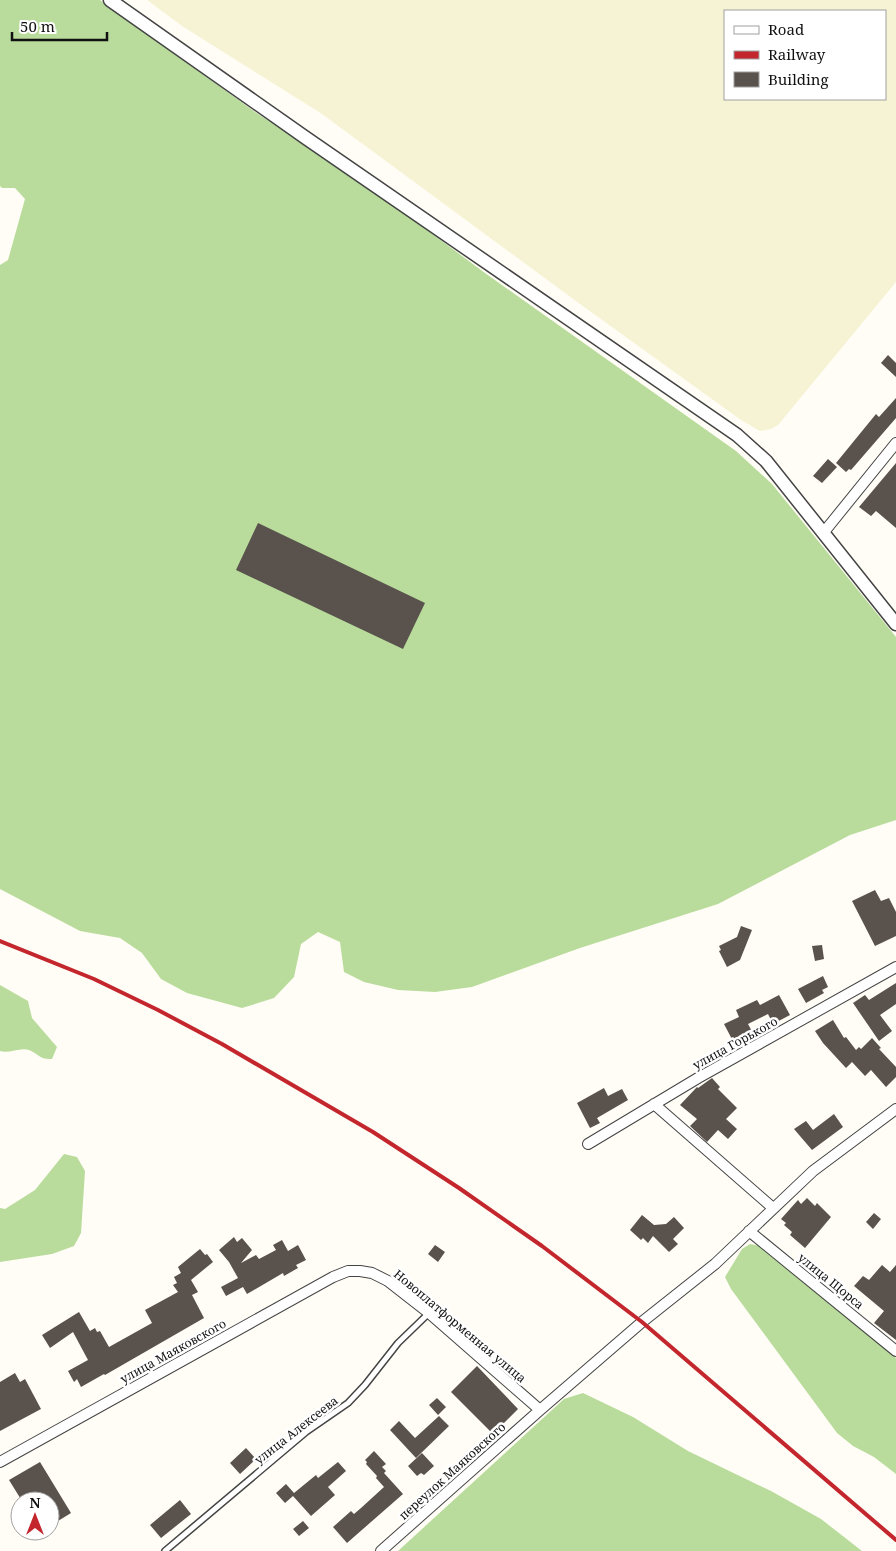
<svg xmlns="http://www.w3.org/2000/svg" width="896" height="1551" viewBox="0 0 896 1551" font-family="'Noto Serif',serif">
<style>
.farmland{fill:#f6f3d4;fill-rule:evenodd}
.forest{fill:#b9dc9c}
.building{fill:#5a524d}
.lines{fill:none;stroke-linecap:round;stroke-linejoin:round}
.service-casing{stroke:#444;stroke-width:8}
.minor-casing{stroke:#444;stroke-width:12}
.tertiary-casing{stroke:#444;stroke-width:15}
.service{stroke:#fff;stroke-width:5}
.minor{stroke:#fff;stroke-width:10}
.tertiary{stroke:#fff;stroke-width:12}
.rail{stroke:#c4262e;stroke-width:4}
.labels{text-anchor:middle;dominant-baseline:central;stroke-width:5;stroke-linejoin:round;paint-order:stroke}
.street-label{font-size:12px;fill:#111;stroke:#fff}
</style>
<rect width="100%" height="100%" fill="#fffdf5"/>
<path class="farmland" d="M147,0H896V282L778,425L771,429L760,431L741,420L580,304L322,114L182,26ZM725,11H885V99H725Z"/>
<path class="forest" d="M0,0H100L255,112L357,178L485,273L736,451L772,484L896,637V820L850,835L718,904L580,948L472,987L435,992L398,990L364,982L344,972L340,942L318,932L301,944L294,977L274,998L242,1008L187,993L161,979L142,953L120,938L80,931L0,889V265L8,260L25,199L15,188H2L0,186Z
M0,985L28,1001L32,1018L57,1047L52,1059C40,1060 39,1054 29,1050C20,1047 9,1054 0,1051Z
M64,1154L77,1157L85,1171L81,1233L74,1246L52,1254L0,1262V1208L5,1209L35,1190Z
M750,1244L760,1246L768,1252L896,1358V1474L874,1457L853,1446L837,1433L731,1289L725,1277L742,1249Z
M583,1393L633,1417L688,1451L771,1491L821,1519L862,1551H398L564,1399Z"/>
<path class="building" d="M888,355L896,363V377L881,363Z
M896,398V418L851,470L849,469L846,472L836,463L876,414L879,417Z
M828,459L837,467L822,483L813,476Z
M896,463V528L876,511L871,516L859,507Z
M258,523L425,603L403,649L236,570Z
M875,890L881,901L889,898L896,912V936L875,946L852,901Z
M741,926L752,930L740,960L727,967L719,951L721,950L719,946L737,937Z
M822,945L824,959L815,961L812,946Z
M823,976L828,987L822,990L824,993L806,1003L798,989Z
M896,983V1004L880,1015L892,1031L879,1041L853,1003L865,995L869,1000Z
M779,995L790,1015L773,1024L768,1014L748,1024L754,1035L735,1045L724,1024L739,1017L736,1010L757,1000L760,1005Z
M833,1020L844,1038L846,1037L856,1050L859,1047L861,1049L872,1038L881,1048L879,1049L896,1067V1077L886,1087L871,1070L865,1076L852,1062L846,1068L823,1043L815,1031Z
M712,1078L720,1087L718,1089L737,1108L726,1119L737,1129L728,1139L718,1130L707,1142L690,1126L697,1119L680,1105L697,1087L698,1088Z
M604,1088L608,1096L622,1089L628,1100L597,1118L600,1123L590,1128L577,1103Z
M834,1114L843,1127L812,1150L794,1129L806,1121L813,1130Z
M807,1198L815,1206L817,1203L831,1217L805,1248L790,1235L792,1232L784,1225L786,1223L781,1219L798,1200L801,1204Z
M874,1213L881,1219L873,1229L866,1222Z
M642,1215L654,1225L666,1224L674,1217L684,1228L673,1239L678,1244L669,1252L653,1236L648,1243L643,1238L641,1240L630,1230Z
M234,1237L237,1242L242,1238L252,1250L241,1263L256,1255L259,1259L276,1250L273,1245L282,1240L288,1251L298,1245L306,1260L296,1265L298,1268L284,1276L283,1273L247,1294L243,1287L226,1296L221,1287L238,1278L229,1262L219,1250Z
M435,1245L445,1252L438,1262L428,1254Z
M200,1249L205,1255L207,1254L213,1262L191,1280L198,1292L192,1295L204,1318L105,1375L104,1374L81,1387L77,1379L74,1382L68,1371L88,1360L73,1332L50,1348L42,1335L79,1312L90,1331L95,1328L97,1332L100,1331L109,1347L152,1323L145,1310L178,1292L173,1285L177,1283L174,1277L181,1273L178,1267Z
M882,1265L890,1272L896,1265V1340L874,1323L884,1311L854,1286L863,1276L869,1280Z
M477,1366L518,1409L493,1434L451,1392Z
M15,1373L20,1382L25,1379L41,1409L0,1431V1382Z
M437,1398L446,1407L438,1415L429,1405Z
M439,1416L449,1426L416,1458L390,1430L399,1421L415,1438Z
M246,1448L256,1459L240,1474L230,1463Z
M374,1451L386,1464L382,1467L386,1471L384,1473L403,1494L347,1543L333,1527L351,1511L354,1514L361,1508L384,1487L376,1478L377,1476L366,1464L367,1462L365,1460Z
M422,1453L434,1466L424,1475L421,1473L417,1476L408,1466Z
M40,1462L71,1513L58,1521L50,1509V1501H22L9,1480Z
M338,1462L346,1471L328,1487L335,1495L311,1516L293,1496L285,1503L276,1493L286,1484L294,1493L316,1475L318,1478Z
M180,1500L191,1514L161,1538L150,1525Z
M303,1521L309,1528L299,1536L293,1529Z"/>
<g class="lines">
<defs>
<path id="service" d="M165,1551L306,1432L348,1403L365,1385L398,1343L429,1313"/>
<path id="minor" d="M824,532L896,443
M654,1104L773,1208
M588,1144L698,1078L896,967
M749,1231L896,1351
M0,1462L333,1277L348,1271H360L372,1273L388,1281L429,1313L540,1410
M381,1551L540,1410L642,1322L715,1264L813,1171L896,1109"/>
<path id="tertiary" d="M110,0L306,138L737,435L766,461L896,624"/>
</defs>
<use href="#service" class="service-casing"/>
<use href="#minor" class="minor-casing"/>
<use href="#tertiary" class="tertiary-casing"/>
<use href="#service" class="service"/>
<use href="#minor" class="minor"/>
<use href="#tertiary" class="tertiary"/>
<path class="rail" d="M0,941L94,979L158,1010L222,1044L373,1132L459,1188L542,1246L642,1322L896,1540"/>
</g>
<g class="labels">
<g class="street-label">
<text transform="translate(735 1043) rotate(-29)">улица Горького</text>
<text transform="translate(831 1281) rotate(39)">улица Щорса</text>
<text transform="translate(460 1326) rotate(40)">Новоплатформенная улица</text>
<text transform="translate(173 1351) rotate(-29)">улица Маяковского</text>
<text transform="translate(296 1430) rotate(-38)">улица Алексеева</text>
<text transform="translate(452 1471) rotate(-42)">переулок Маяковского</text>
</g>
</g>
<rect x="724" y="10" width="162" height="90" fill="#ffffff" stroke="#a0a0a0"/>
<rect x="734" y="26" width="25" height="8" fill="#ffffff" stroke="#a0a0a0"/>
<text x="768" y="35" font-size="15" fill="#111111">Road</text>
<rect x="734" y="51" width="25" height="8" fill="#c4262e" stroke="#a0a0a0"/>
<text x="768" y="60" font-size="15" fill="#111111">Railway</text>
<rect x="734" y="72" width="25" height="15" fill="#5a524d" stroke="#a0a0a0"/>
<text x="768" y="85" font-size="15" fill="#111111">Building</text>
<g transform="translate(35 1516)"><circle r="24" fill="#ffffff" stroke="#a0a0a0"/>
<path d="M0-4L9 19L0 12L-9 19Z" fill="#c4262e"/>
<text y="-8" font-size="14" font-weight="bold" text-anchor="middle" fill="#111111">N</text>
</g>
<path d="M12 32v8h95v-8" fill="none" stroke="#111111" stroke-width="2.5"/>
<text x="20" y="32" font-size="15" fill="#111111" stroke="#ffffff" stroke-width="4" paint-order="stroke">50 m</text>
</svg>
